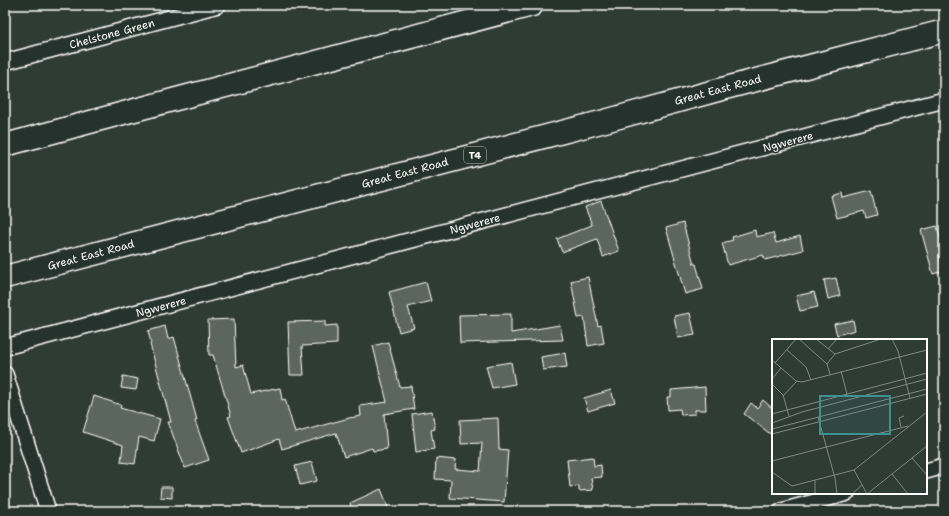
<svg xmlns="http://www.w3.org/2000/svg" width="949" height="516" viewBox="0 0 949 516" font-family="'Shantell Sans',sans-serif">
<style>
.building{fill:#5b6661;stroke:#fff}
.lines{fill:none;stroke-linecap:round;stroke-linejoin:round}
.street-casing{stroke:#fff;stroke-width:18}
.primary-casing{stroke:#fff;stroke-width:25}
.street{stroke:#26332d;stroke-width:15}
.primary{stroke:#26332d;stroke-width:22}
.labels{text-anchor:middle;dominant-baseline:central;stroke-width:3;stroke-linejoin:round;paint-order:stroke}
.shield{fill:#26332d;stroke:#bec2c0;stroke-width:1}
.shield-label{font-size:10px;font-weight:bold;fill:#fff}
.street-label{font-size:11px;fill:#fff;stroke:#26332d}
.inset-road{fill:none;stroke:#828986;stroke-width:1}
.view{fill:#3f918b;fill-opacity:0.15;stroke:#3f918b;stroke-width:2}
.inset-edge{fill:none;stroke:#fff;stroke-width:2}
</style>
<rect width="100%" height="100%" fill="#2f3b35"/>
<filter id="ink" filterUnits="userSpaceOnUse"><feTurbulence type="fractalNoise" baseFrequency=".025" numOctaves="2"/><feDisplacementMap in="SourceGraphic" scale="8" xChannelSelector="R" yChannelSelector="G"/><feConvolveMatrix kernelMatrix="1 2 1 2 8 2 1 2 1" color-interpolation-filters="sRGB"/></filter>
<g filter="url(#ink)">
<path class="building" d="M871,191L877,215L866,218L864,211L837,218L831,196L842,193L843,198Z
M601,201L619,251L603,257L597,239L562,252L557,239L592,225L585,207Z
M683,223L694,264H696L703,289L685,294L666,228Z
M937,226L944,253L939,255L943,271L933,274L921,230Z
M755,230L756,237L773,233L776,243L800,236L803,250L765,260L763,255L728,265L722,243L733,240L732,237Z
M588,277L598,326L601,325L604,343L588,346L584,317L578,318L571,281Z
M836,278L840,296L828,299L824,280Z
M426,282L431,301L408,307L414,328L399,332L389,292Z
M814,292L818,307L800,311L796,296Z
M690,313L695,335L678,338L674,316Z
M511,314V333L560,325L563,340L460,343L459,315Z
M234,319L236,367L243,365L251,394L280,388L282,400L285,399L295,433L349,418L361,416L360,406L387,402L373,346L388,342L400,387L411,386L414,409L384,414L387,449L373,451L372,448L344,457L336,433L282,449L279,439L241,453L228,417L231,416L213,355H209L208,320Z
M853,320L855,330L837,335L834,324Z
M325,321V326L337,325V344L302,346L304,375H290L288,322Z
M165,326L168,339L174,337L197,420L195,421L209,460L185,468L168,422H171L150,344L151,343L148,331Z
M565,353L567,367L543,370L541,357Z
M511,362L515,384L492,388L486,366Z
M123,376L138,379L136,390L121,388Z
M705,387L706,410H695V414L681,415L680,409L668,410L667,397H671V390Z
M611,390L615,403L588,411L584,398Z
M94,396L121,405L120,408L160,419L154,441L139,437L135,464L121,462L123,445L83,432Z
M763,400L773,409V436L744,414L751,403L757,408Z
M432,411L435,429L431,430L434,449L416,452L412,414Z
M498,418L499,449L508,450L504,502L450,498L451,480L435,479L436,458L456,460L455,469L480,471L482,443L461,444L460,420Z
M593,457L594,466L601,465L602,477L591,478L593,490L579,491V486L570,487L567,460Z
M312,462L317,481L300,485L295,466Z
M161,487H172V498L160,497Z
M381,489L388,507L378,511H353L350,503Z"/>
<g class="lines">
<defs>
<path id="street" d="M5,62L218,5
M5,347L944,100
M5,374L48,511
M926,471L944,466
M782,511L847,493"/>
<path id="primary" d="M5,145L131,111L532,5
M5,277L601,122L733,86L944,31"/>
</defs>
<use href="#street" class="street-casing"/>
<use href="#primary" class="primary-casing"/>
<use href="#street" class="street"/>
<use href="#primary" class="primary"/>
</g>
</g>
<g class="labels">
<rect class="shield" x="464" y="147" width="22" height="16" rx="3"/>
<g class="shield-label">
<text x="475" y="155">T4</text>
</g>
<g class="street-label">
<text transform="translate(112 34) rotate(-15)">Chelstone Green</text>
<text transform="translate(718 90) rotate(-15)">Great East Road</text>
<text transform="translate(788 142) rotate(-15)">Ngwerere</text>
<text transform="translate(405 173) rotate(-15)">Great East Road</text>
<text transform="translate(475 224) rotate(-15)">Ngwerere</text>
<text transform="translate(91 255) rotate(-15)">Great East Road</text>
<text transform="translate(161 307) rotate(-15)">Ngwerere</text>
</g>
</g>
<g transform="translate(772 339)">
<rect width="155" height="155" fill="#2f3b35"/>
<path class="inset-road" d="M27,0L55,25L58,35M44,0L63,15L109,0M120,0L126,12L138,59M56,10L65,0M15,11L34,28L39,41M0,21L24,42L30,43L155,11M3,24L24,0M55,25L63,15M69,32L75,55M0,40L9,29M0,45L11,56L17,77M11,57L25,42M0,75L155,34M46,78L63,139L65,155M0,84L30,73L155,40M129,88L127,79L132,77M0,90L155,50M0,95L155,55M140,119L155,136M0,122L136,87M82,131L95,155M0,133L20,147L82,131L155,73M120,135L136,155M43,155V141M80,155L90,146M95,155L155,107"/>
<path class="view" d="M48,57H118V95H48Z"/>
<rect width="155" height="155" class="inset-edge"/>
</g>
<rect width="949" height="516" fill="none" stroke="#26332d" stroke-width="20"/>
<rect x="10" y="10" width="929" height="496" fill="none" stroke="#fff" stroke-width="1.5" filter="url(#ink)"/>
</svg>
